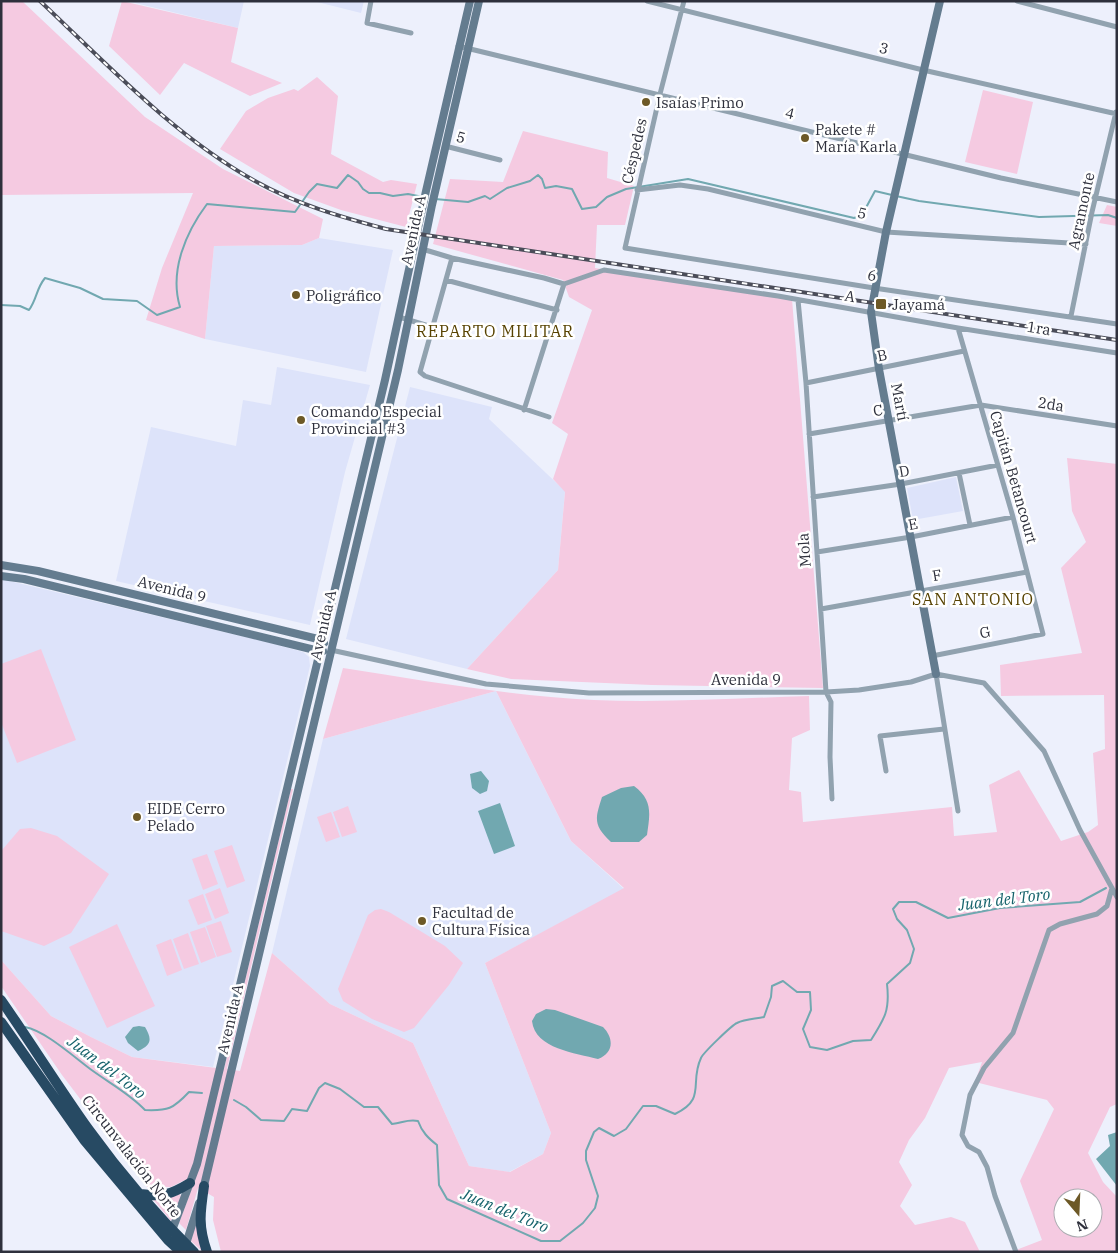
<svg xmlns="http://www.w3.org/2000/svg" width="1118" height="1253" viewBox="0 0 1118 1253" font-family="'IBM Plex Serif',serif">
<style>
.built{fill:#dde3fa}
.green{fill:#f5cae1;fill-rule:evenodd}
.water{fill:#71a8b0}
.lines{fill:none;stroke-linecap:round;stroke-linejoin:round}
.stream{stroke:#71a8b0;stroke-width:2}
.street{stroke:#91a2af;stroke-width:5}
.secondary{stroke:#647c8f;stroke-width:8}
.highway{stroke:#274a63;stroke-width:10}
.rail-casing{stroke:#4b4d59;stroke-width:4}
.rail{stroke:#fff;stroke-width:2;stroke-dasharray:5.5;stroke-linecap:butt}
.poi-dot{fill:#6d5927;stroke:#fff;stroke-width:2}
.labels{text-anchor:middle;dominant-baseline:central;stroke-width:5;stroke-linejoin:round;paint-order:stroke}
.street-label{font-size:15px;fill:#2e303c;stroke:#fff}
.poi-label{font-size:15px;fill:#2e303c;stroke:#fff;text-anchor:start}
.neighbourhood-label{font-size:16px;letter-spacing:1px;fill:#574200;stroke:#fff}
.water-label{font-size:16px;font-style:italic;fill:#15626b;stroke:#fff}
</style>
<rect width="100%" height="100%" fill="#edf0fc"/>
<path class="built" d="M127,1H244L238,28Z
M313,1H364L361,13Z
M319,238L393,250L366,372L205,339L214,246L302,245Z
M277,367L370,385L345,472L310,625L116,581L151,427L236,446L243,400L271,405Z
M410,387L492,407L489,419L565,491L558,570L467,669L346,639Z
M956,477L963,511L913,520L907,488Z
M1,579L275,644L303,652L309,657L310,666L213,1067L132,1057L91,1037L51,1016L1,960Z
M496,691L571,841L624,889L485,963L551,1133L543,1154L509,1172L469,1166L413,1043L330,1004L272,953L323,739Z"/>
<path class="green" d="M1,1H22L145,117L223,169L323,219L319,238L302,245L214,246L205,339L146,320L162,268L193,193L1,195Z
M122,1L238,28L231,62L282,83L250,96L184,63L160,95L109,46Z
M317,77L338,96L331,154L383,182L391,180L417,184L406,227L341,210L294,193L220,149L246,111L268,98L294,89L298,91Z
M983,90L1033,102L1017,174L965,162Z
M523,131L608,152L607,178L634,186L625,225H597L595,268L792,299L823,688L652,685L511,679L467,669L558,570L565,492L553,479L568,434L552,423L592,310L569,297L563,280L433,244L450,179L503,182Z
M1107,205L1117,207V226L1099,223Z
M1067,458L1117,464V1104L1110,1107L1088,1153L1103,1182L1117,1197V1252H1011L1042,1240L1020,1181L1054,1109L1047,1100L975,1082L982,1062L949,1068L925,1118L909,1140L899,1162L912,1185L900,1206L915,1225L951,1217L965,1222L980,1252H221L213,1220L214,1197L198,1188L186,1230L179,1223L193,1185L185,1180L171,1187H147L62,1075L1,986V960L51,1016L91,1037L132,1057L224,1069L291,789H293L227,1069L240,1071L272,953L330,1004L413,1043L469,1166L510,1172L543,1154L551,1133L485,963L624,888L571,841L496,691L323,739L343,668C426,681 510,696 594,700C666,703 738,698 809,696L810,730L792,738L789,790L801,792L803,822L952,807L954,836L997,832L989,785L1019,770L1061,841L1088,832L1098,825L1093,753L1105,749L1104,695L1001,696L1000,665L1082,653L1061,568L1086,542L1072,511ZM1063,1198H1093V1228H1063Z
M41,649L76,740L17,763L1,722V664Z
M348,806L357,832L342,837L333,812Z
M331,812L340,837L326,842L317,817Z
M31,828L57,836L109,874L71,933L44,946L1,931L2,850L20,829Z
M232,845L245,881L227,888L214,851Z
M207,854L218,884L203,890L192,859Z
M220,888L229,913L215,919L205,894Z
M203,894L212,920L198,925L188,900Z
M381,909L389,912L445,946L463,963L449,985L414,1028L404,1032L372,1019L343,1001L338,989L368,915L375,910Z
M221,921L232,952L217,957L206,926Z
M117,924L155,1006L107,1028L69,947Z
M205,927L216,957L201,963L190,932Z
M188,933L199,964L184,969L173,939Z
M171,939L182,970L167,976L156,945Z
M180,1194L181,1197L171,1221L152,1198Z
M197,1217L203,1252L191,1241Z"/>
<path class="water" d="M481,771L489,781L487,791L480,794L472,788L470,774Z
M634,786C653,800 650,814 647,835L639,842H611C593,825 595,819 602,797L621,788Z
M500,803L515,846L494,854L478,811Z
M546,1009L555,1010L603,1027C614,1038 614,1053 598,1059C576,1053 535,1049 532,1021L536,1014Z
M139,1026L145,1027C152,1039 152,1045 138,1051L128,1043L125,1037L133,1027Z
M1117,1132V1186L1096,1159L1110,1146L1108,1135Z"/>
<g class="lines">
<path class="stream" d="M896,196L919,201L1039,217L1108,215L1117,218
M435,199L468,202L485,196L490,199L507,188L530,181L538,175L542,179L545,188L556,186L572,189L582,209L596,207L607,197L626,189L688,179L854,218L862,215L875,191L892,195
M1,305L20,306L29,310C37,299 36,289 45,278L80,288L103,299L137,301L157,315L180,307C169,271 186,232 207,204L295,212L309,192L317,184L337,188L348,175L358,182L363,189L369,193H380L393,196L408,194L423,197
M25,1027C46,1031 75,1058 93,1071C111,1084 130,1094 145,1110C168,1111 173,1109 189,1092L202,1093
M234,1100L246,1107L261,1120L284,1121L292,1109L307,1111L319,1088L325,1083L340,1089L364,1107H378L392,1124C403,1123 407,1119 418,1121C422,1132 428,1138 437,1145L439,1185L447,1199L541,1241H560L583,1223L595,1208L598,1196L586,1160V1151L594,1132L599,1128L614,1136L626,1129L643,1106H656L675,1114C707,1099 689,1083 701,1058C703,1053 732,1025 737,1023C745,1019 755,1019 764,1017L771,997L772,986L783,981L797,992H810L811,1010L803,1029L810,1047L827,1050L853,1041L871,1040C885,1018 890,1010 887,984L910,963L914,949L907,930L897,919L893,909L899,902H916L948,918L1000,908L1080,902L1106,888"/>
<path class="street" d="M371,1L367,23L411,33
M647,1L923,70L1117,114
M684,1L660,94L625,248L874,288L1117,324
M1017,1L1117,27
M458,46L1001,178L1117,202
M445,146L500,160
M637,190L680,185L708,189L886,232L1086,244
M422,249L452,258L544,278L564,284L604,270L778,296L958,328L1117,353
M452,258L420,372L425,376L549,417
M446,280L557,310
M798,300L806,383L826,692L831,702L830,757L832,799
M1071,316L1092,212L1116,112
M399,317L432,327
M806,383L964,351
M524,410L564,284
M809,434L981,405L1117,426
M959,473L970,525
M813,497L901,484L998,465
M817,552L911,537L1013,517
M821,609L1027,572
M331,650L486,684L589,693L826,692L859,690L911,682L936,674L984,683L1044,751L1080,830L1117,897
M932,656L1043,634L1013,517L958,328
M936,674L958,811
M886,771L880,736L944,729
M1016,1252L995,1196L987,1167L979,1152L968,1146L962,1135L970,1095L984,1068L1013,1033L1049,930L1060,924L1097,914L1107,906L1112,888"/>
<path class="secondary" d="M1,565L38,571L322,640L324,643
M1,576L24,579L319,651H323
M936,674L879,369L871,312L886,232L940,1
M203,1190L398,370L432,205L479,1
M171,1233L197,1164L385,380L426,191L470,1
M185,1247L199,1203"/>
<path class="highway" d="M1,1000C31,1043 59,1088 89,1130C120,1173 156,1215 194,1252
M1,1022L85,1141L168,1240L181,1252
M204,1186C200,1213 198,1226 207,1252
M140,1194C163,1197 170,1195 190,1183"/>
<defs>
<path id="rail" d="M40,1C108,65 173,135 255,181C296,204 341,217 386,229L1117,340"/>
</defs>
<use href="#rail" class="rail-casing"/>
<use href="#rail" class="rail"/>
</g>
<g class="poi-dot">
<circle cx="646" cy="102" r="5"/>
<circle cx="805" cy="138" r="5"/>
<circle cx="296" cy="295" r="5"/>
<rect x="875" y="298" width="12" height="12" rx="2.5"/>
<circle cx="301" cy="420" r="5"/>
<circle cx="137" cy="817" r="5"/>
<circle cx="422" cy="921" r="5"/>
</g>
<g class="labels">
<g class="street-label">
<text transform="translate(884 48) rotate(14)">3</text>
<text transform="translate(790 113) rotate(14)">4</text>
<text transform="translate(461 137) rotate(14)">5</text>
<text transform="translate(634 151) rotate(-77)">Céspedes</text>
<text transform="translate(1081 211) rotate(-78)">Agramonte</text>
<text transform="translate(862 213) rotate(13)">5</text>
<text transform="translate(413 230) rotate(-78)">Avenida A</text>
<text transform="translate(872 275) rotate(9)">6</text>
<text transform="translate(850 296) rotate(10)">A</text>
<text transform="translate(1039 328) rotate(9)">1ra</text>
<text transform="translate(882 355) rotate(-12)">B</text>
<text transform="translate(900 402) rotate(79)">Martí</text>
<text transform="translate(1051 404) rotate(9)">2da</text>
<text transform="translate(878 410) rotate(-9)">C</text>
<text transform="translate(904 471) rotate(-10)">D</text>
<text transform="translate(1014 477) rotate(74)">Capitán Betancourt</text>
<text transform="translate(913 524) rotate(-11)">E</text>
<text transform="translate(804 550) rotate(-94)">Mola</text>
<text transform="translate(937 575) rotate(-10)">F</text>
<text transform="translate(172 589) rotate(14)">Avenida 9</text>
<text transform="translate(323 625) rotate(-77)">Avenida A</text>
<text transform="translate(985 632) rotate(-11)">G</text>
<text x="746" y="679">Avenida 9</text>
<text transform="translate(230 1019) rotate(-77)">Avenida A</text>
<text transform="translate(132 1156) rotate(52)">Circunvalación Norte</text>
</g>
<g class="poi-label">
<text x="656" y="102">Isaías Primo</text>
<text x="815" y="129">Pakete #<tspan x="815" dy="17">María Karla</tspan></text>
<text x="306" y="295">Poligráfico</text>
<text x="892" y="304">Jayamá</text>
<text x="311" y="411">Comando Especial<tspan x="311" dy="17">Provincial #3</tspan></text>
<text x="147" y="808">EIDE Cerro<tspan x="147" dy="17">Pelado</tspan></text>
<text x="432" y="912">Facultad de<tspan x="432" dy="17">Cultura Física</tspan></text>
</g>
<g class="neighbourhood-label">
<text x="495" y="331">REPARTO MILITAR</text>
<text x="973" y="599">SAN ANTONIO</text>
</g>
<g class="water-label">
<text transform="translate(1004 899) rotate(-7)">Juan del Toro</text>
<text transform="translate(107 1067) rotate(37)">Juan del Toro</text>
<text transform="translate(505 1210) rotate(22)">Juan del Toro</text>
</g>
</g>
<rect width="1118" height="1253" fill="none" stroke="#2e303c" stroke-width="5"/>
<g transform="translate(1078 1213) rotate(161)"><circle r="24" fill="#ffffff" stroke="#abacb1"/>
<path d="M0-4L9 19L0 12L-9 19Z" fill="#6d5927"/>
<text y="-8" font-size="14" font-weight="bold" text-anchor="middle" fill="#2e303c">N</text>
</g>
</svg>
